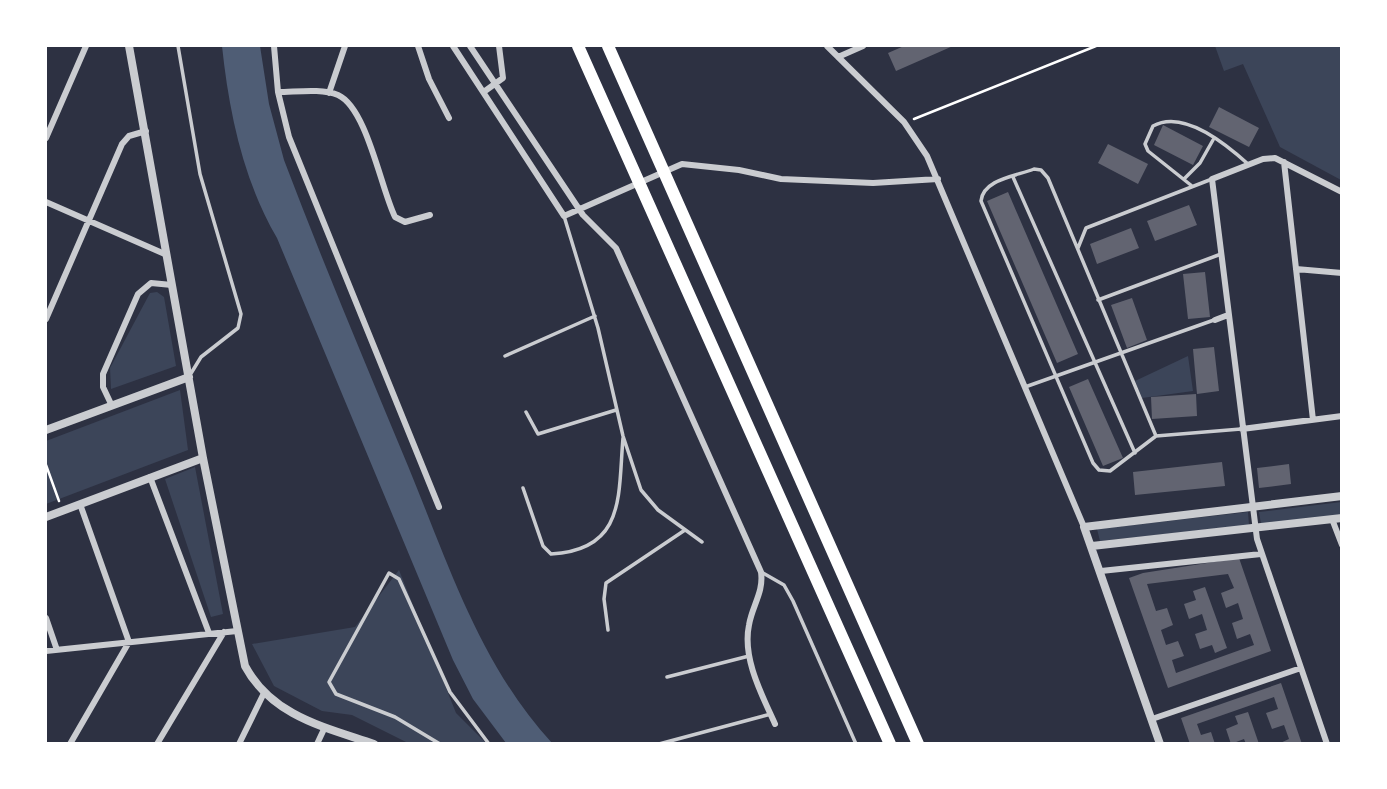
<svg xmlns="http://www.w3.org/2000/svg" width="1387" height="789" viewBox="0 0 1387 789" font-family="'Work Sans',sans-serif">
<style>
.green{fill:#3c4559}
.water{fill:#4f5d75}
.building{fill:#626471;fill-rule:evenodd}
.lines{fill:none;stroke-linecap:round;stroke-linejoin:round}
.path{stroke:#fff;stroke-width:2.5}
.service{stroke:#caccd0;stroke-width:3.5}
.minor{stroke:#caccd0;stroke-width:6}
.tertiary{stroke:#caccd0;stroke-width:8}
.motorway{stroke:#fff;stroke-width:12}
</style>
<rect width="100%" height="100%" fill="#2d3142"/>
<path class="green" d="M1215,46H1341V180L1280,147L1243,64L1224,71Z
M150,293L157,292L164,297L176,366L111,389L110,368Z
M1188,356L1193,391L1142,398L1135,381Z
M180,390L188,450L46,504V441Z
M195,467L223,614L211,617L165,479Z
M1341,502V515L1261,524L1259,512Z
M1248,512L1249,525L1100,541L1097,529Z
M399,570L456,713L486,743H408L352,715L322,711L274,686L252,644L355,627Z"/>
<path class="water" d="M222,46H260L269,104L284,160C323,263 366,365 408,466C448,563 480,665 552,743H506L473,699L453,660L277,238C243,180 229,112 222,46Z"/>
<path class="building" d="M904,46H953L896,71L888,53Z
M1219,107L1259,128L1249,147L1209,127Z
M1163,125L1203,146L1193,165L1154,145Z
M1108,144L1148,164L1138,184L1098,163Z
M1008,192L1078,354L1057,363L987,201Z
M1189,205L1197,225L1155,241L1147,221Z
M1131,228L1139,248L1097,264L1090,244Z
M1205,272L1210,317L1188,319L1183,274Z
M1132,298L1147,340L1127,348L1111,305Z
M1214,347L1219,391L1197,394L1193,349Z
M1088,379L1123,458L1103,466L1069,387Z
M1196,394L1197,416L1152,419L1151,397Z
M1222,462L1225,486L1135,495L1133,472Z
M1289,464L1291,484L1259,488L1257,468Z
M1239,558L1271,651L1168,688L1129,578L1143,573ZM1228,574L1234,588L1221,593L1226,608L1238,603L1243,619L1232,623L1237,639L1250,634L1254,645L1176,673L1172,660L1184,656L1178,641L1166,645L1161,630L1173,625L1167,608L1156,611L1147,584Z
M1205,587L1227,648L1215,653L1212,645L1200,649L1195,634L1207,630L1202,614L1189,619L1184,604L1196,600L1193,591Z
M1281,683L1302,744H1278L1289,739L1284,725L1272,729L1266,713L1278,709L1274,697L1197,724L1201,735L1211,732L1215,744H1190L1181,718Z
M1248,712L1259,744H1246L1244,739L1231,744L1226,729L1238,724L1235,716Z"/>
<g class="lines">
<path class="path" d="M914,119L1096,46
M46,465L59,501"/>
<path class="service" d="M178,46L200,174L241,314L238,328L201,357L190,375
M1034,169L1041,170L1048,178L1156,436L1110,471L1099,470L1093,463L981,201C983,179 1017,176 1034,169Z
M1013,177L1135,453
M1184,179L1200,163L1213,140
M1192,186L1148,151L1145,144L1153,126C1183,109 1226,144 1248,164
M564,216L598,328L623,436L641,490L658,510L702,542
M1078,248L1086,228L1212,179
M1098,300L1221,254
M505,356L595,316
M1025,387L1214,320
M526,412L538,434L616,410
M1156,436L1241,429
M523,488L543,546L551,554C626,550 618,495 623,438
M763,573L784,585L793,601L856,744
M608,630L604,599L606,583L685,530
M667,677L749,656
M440,744L395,717L336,694L329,682L389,573L399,579L450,692L489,744
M659,744L771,714"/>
<path class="minor" d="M274,46L278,92L289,137L439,507
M418,46L429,79L449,118
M453,46L564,216L682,164L739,170L781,179L873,183L938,179
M470,46L583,215L616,248L761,572C764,592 752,606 749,625C742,658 762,695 775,724
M827,46L904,122L927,156L1084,527
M838,57L863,46
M485,91L503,78L499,46
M278,92C296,92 321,88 338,95C367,108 381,189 395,217L405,222L430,215
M329,93L345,46
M46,138L86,46
M1284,162L1313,420
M46,202L167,255
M1296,269L1342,273
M46,319L122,144L129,136L146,131
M1215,320L1228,315
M112,406L103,387V374L138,294L151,283L172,285
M1242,429L1342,416
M150,477L209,633
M1332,519L1342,545
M1101,571L1261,554
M46,618L57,650
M46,651L237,631
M1152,719L1301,668
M70,744L129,642L80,504
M157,744L224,632
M239,744L264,693
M317,744L325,727
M1327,744L1257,539L1212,179L1263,159L1275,158L1342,192"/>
<path class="tertiary" d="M129,46L203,458L245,666C272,716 324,727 374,744
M46,430L189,377
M46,517L203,458
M1092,546L1342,518
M1160,744L1084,527L1342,496"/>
<path class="motorway" d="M578,46L890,744
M608,46L918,744"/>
</g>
<rect width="1387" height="789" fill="none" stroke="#ffffff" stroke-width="94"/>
</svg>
